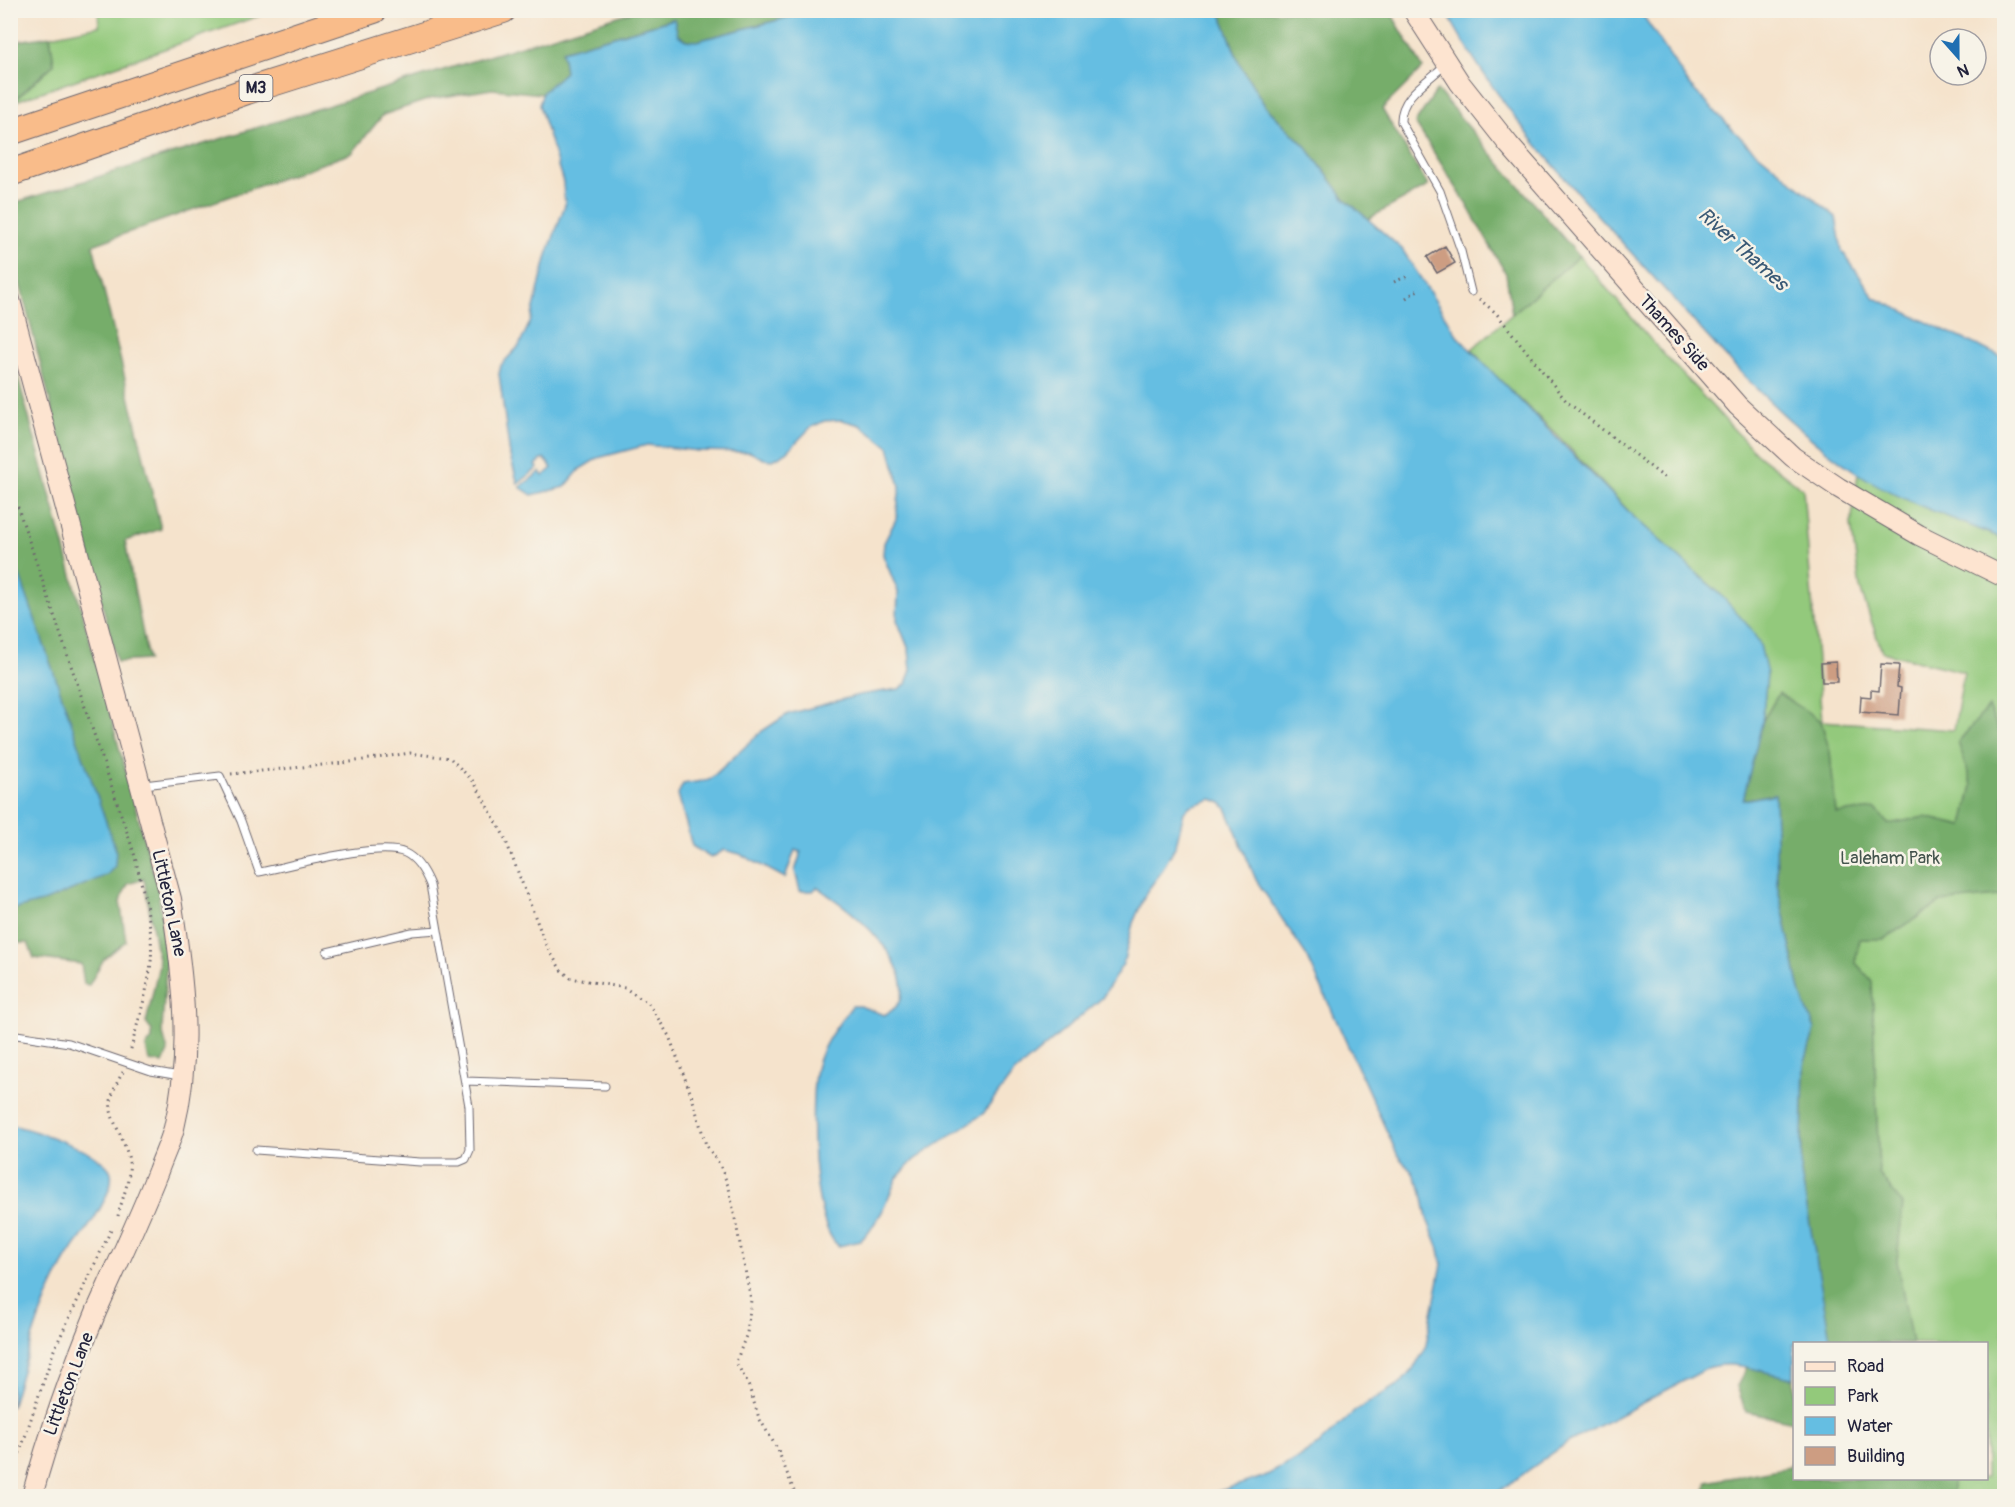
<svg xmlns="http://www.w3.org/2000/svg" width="2015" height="1507" viewBox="0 0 2015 1507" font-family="Pangolin,sans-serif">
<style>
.green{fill:#93c97b;stroke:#5a765b;stroke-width:1.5}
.forest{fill:#76ad6b;stroke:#4c6853;stroke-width:1.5}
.water{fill:#65bee2;stroke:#44708e;stroke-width:1.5}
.building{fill:#cd9d82}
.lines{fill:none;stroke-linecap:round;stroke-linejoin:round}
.lane-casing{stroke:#6c666e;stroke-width:9}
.secondary-casing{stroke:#6c666e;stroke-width:22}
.highway-casing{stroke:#6c666e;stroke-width:28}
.path{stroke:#6c666e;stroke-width:3;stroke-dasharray:1.5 4.5;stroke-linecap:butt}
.lane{stroke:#fff;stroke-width:7}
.secondary{stroke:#fde4d0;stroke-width:20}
.highway{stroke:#f9bc8a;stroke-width:26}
.labels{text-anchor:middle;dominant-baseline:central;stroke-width:5;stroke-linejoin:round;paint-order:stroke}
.shield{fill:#f7f3e8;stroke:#62616f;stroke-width:1.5}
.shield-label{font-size:16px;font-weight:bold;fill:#22223b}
.street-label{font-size:18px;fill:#22223b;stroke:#f7f3e8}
.park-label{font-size:18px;fill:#44544e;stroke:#f7f3e8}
.water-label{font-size:20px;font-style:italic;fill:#395975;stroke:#f7f3e8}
</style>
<rect width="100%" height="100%" fill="#f7f3e8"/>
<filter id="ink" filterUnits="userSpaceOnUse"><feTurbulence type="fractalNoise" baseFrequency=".0167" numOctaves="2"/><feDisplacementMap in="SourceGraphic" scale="12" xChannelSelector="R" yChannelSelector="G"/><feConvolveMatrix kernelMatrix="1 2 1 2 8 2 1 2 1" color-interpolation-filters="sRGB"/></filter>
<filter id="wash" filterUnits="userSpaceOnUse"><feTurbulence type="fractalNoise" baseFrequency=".008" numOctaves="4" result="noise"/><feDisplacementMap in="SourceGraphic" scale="24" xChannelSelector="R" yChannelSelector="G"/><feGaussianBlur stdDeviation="1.35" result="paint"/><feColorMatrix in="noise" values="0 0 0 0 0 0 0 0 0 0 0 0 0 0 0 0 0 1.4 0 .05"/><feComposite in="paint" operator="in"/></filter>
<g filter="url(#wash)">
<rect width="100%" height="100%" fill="#f5e3cc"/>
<path class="green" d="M98,11H273L13,102L54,64L50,36L99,26Z
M1579,256L1657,347L1757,454L1803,489L1822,721L1954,730L1964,672L1882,652L1860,588L1851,524L1858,473L1899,496L2004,539V1496H1884L1877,1479L1986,1478V1344L1831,1343L1742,800L1762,722L1767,674L1720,594L1635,518L1557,435L1487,368L1472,349Z"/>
<path class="forest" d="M634,11H814L696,41L686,40L678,35L673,19L562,51L565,72L542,94L492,89L430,99L383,115L352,153L93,245L161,529L125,541L148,660L117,662L11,249L10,204Z
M1220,11H1390L1423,68L1382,109L1428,186L1368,219L1345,199L1307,148L1265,106L1239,63Z
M50,36L54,64L11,103V42Z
M1437,90L1579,256L1512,314L1506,274L1461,195L1415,123Z
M10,348L158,890L167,955L162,1030L168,1052L163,1063L149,1061L146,1047L152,1039V1031L146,1023L159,965L144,879L128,884L120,901L126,941L104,959L89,985L84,984L81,964L34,958L28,943H11V910L46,900L11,550Z
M1779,693L1821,721L1830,752L1836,813L1876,809L1888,824L1925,817L1963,826L1972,785L1958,742L1988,707L2004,741V892L1998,896L1941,902L1884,939H1860L1855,962L1872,981L1879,1174L1903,1205L1897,1261L1912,1343H1815L1822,1295L1801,1174L1804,1065L1815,1029L1801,996L1777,884L1775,794L1742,800L1762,722Z
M1753,1356L1794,1359V1422L1746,1412L1737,1386Z
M1794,1448V1478L1953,1479V1496H1704L1707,1482L1790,1467Z"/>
<path class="water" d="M814,11H1220L1239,63L1265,106L1307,148L1345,199L1402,249L1459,338L1635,518L1720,594L1751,629L1760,645L1767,674L1762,723L1743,800L1775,794L1777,884L1801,995L1815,1029L1804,1065L1801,1174L1831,1343L1794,1344V1378C1765,1375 1740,1359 1710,1367L1567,1443L1492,1496H1204L1263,1477L1292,1462L1318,1445L1355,1411L1402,1382L1416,1365L1425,1349L1442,1264L1439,1249L1427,1219L1421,1188L1412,1172L1398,1156L1307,956L1256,880L1226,808L1220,802L1212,799L1190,806L1184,812L1176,845L1160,874L1147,891L1133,923L1123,964L1102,998L1013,1074L983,1114L914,1160L897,1178L882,1212L869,1232L860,1241L839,1246C811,1228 808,1096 817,1065C824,1041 838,1025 852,1006H860L884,1015C928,995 883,941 861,921C848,908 832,898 817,887L813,891H800L795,871L801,852L795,850L785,878L740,854L724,850L711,858L692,846L678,794L683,784L709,780L762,731L788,714L859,695L899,689L906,684L911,670L909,650L897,620L898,592L883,555L884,543L896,519L900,486L889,447L860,425L842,420L824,421L810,428L787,452L773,460L764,459L750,452L698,451L647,445L598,458L580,469L565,487L532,495L520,487L540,472L543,476L552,468L544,458L536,465L538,468L518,484L510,456L499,374L501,365L519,346L531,320L547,255L565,205L563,182L539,105L543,92L565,72L562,51L674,19L678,35L686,40L696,41Z
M1446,11H1640L1690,86L1748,145L1836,217L1842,251L1875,298L2004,358V539C1955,519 1901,502 1856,472C1779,421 1719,349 1657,281C1580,196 1500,113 1446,11Z
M10,548L116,850L115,866L107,875L46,901L11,910Z
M11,1125C33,1130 98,1150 110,1170C119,1187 86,1231 75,1246C42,1293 28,1353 11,1407Z"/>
<g id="blocks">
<path class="building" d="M1445,246L1455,263L1437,273L1427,257Z
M1836,662L1837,682H1822L1821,663Z
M1881,664L1899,665L1897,687L1901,688L1899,715L1860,712L1861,696L1871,697V690L1879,691Z"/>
</g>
</g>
<g filter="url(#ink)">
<use href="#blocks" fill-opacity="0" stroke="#6c666e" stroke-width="1.5"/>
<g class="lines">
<defs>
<path id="lane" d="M1445,65C1428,81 1400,96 1401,122L1440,191L1461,251L1471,292
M144,785L220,776L241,821L259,872C290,866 379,841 405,853C418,859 425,873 430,885L469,1106L470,1150L466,1159L459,1162H420L256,1150
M327,952L412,932L438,930
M10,1034L69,1043L151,1071L180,1076
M465,1081L605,1086"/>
<path id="secondary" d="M1413,10L1460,83L1509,145L1738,406L1793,457L1839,488L1919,535L2004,577
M10,300L171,899C183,975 193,1052 174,1128C170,1143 163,1157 158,1171C139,1219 117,1265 96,1312C71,1372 49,1434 32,1496"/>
<path id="highway" d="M10,132L374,10
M10,173L247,91L503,10"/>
</defs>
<use href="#lane" class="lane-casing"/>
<use href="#secondary" class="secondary-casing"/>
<use href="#highway" class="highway-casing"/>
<path class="path" d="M1394,282L1410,275
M1406,298L1418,290
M1479,299L1496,313L1567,402L1666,479
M10,484L134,853C142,888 154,926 151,962C148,992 137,1023 130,1053
M231,774L343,763L410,753L450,758L474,782L504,836L546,945L561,970L571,978L625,988L649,1004L669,1036L692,1097L706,1145L720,1165L729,1188L751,1300L747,1333L736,1362L748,1384L759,1418L778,1450L796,1496
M118,1216C122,1198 133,1175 128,1156C117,1117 98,1114 123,1072
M10,1482L54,1350L111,1230"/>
<use href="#lane" class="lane"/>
<use href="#secondary" class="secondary"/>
<use href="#highway" class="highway"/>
</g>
</g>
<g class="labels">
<rect class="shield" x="239.5" y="75" width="33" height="26" rx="4.5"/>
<g class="shield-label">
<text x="256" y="88">M3</text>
</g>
<g class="street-label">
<text transform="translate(1674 333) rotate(48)">Thames Side</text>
<text transform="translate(169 903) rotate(78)">Littleton Lane</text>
<text transform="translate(69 1384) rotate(-69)">Littleton Lane</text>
</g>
<g class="park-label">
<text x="1890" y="858">Laleham Park</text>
</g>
<g class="water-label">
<text transform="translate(1743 249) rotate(42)">River Thames</text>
</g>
</g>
<rect width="2015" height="1507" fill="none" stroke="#f7f3e8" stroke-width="36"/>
<rect x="1793" y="1342" width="195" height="138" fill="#f7f3e8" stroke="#a29fa3" stroke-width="1.5"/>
<rect x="1805" y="1362" width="30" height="9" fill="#fde4d0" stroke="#a29fa3" stroke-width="1.5"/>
<text x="1847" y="1372" font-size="18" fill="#22223b">Road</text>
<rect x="1805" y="1387" width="30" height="18" fill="#93c97b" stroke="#a29fa3" stroke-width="1.5"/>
<text x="1847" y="1402" font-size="18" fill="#22223b">Park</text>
<rect x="1805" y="1417" width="30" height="18" fill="#65bee2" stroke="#a29fa3" stroke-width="1.5"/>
<text x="1847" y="1432" font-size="18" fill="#22223b">Water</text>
<rect x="1805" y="1447" width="30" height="18" fill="#cd9d82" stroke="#a29fa3" stroke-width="1.5"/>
<text x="1847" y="1462" font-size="18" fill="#22223b">Building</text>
<g transform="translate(1958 57) rotate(159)"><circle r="28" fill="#f7f3e8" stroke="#a29fa3" stroke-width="1.5"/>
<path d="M0-4.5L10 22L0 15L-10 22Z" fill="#1f6fb2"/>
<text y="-9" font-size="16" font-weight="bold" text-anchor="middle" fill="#22223b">N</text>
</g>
</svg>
